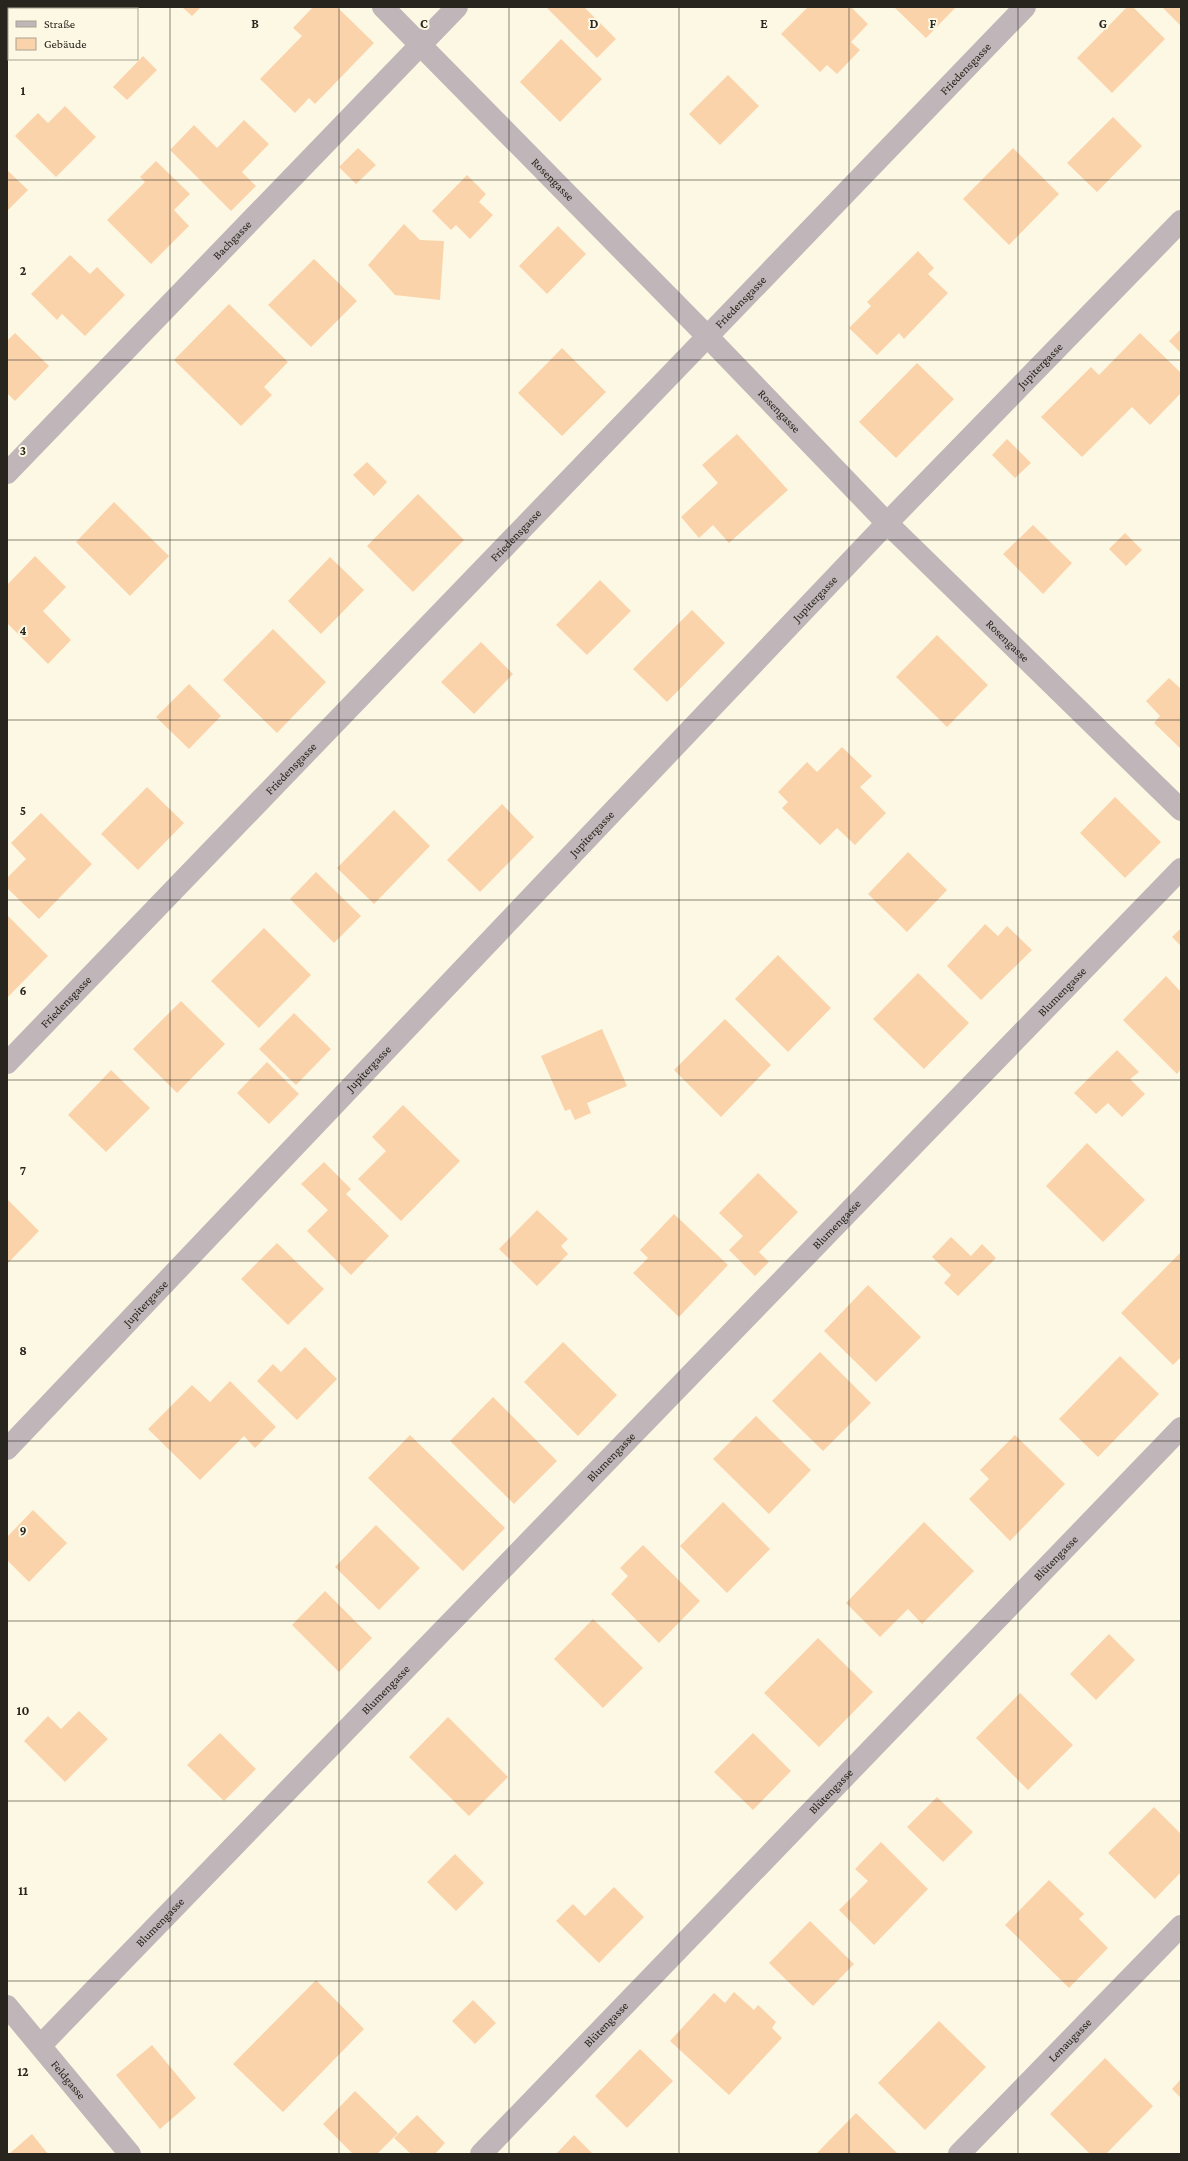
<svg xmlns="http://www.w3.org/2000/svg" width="1188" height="2161" viewBox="0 0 1188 2161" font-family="'Crimson Pro',serif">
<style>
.building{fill:#fbd3ab}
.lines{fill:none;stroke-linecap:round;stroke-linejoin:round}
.street{stroke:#c0b5b8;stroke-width:22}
.grid{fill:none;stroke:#27251d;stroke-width:1;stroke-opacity:0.55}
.labels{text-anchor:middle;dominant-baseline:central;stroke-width:4;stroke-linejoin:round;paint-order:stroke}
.street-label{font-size:12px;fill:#27251d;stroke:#fdf8e3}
.grid-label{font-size:13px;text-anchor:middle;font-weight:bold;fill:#27251d;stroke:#fdf8e3;stroke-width:4;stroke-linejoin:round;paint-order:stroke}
</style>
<rect width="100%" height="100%" fill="#fdf8e3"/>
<path class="building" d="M182,7H201L192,16Z
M313,7H337L374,43L315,104L309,98L295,113L260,79L302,36L293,28Z
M546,7H584L616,39L597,58Z
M808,7H851L868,24L851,42L860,50L837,74L827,65L820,72L781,34Z
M894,7H956L926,38Z
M1127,7H1133L1165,39L1112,93L1077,58Z
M1162,7H1181V26Z
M561,39L602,79L560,122L520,82Z
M143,56L157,70L127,100L113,87Z
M728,75L759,106L720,145L689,114Z
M65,106L96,137L56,177L15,136L38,113L48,123Z
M1113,117L1142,146L1097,192L1067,163Z
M244,120L269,144L242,172L256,186L231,211L170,150L194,125L217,148Z
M358,148L376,165L356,184L339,167Z
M1013,148L1059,194L1009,245L963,199Z
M156,161L190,194L174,210L189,226L151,264L107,220L145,182L140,177Z
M7,170L28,190L7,211Z
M467,175L486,194L479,202L493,215L470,239L456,225L451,230L432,211Z
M404,224L420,240L444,241L440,300L395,295L368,265Z
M558,226L586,254L547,294L519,266Z
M918,251L934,268L928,274L948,293L904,339L899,333L877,355L849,328L871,306L867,302Z
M70,255L90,274L97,267L125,295L85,336L62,314L57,320L31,294Z
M314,259L357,301L311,347L268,305Z
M229,304L288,362L264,387L272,395L241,426L174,360Z
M1181,329V353L1169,341Z
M15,333L49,366L15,401L7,393V341Z
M1140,333L1181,373V393L1150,425L1132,407L1082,457L1041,417L1091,367L1099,375Z
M562,348L606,392L562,436L518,393Z
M917,363L954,399L896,458L859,422Z
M737,434L788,490L729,543L713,525L699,538L681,517L718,483L702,465Z
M1007,439L1031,463L1015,478L992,455Z
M367,462L387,482L374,496L353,475Z
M418,494L464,540L413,592L367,546Z
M114,502L169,556L130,596L76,542Z
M1033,525L1072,563L1043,594L1003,554Z
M1125,533L1142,550L1126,566L1109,549Z
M35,556L66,587L43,611L71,640L48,664L7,623V585Z
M330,557L364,590L321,634L288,601Z
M600,580L631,611L587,655L556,625Z
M692,610L725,643L667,702L633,669Z
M273,629L326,682L277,733L223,680Z
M937,635L988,685L947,727L896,677Z
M481,642L513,674L474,714L441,682Z
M1169,678L1181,689V749L1154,723L1160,716L1146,701Z
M189,684L221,716L189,749L156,717Z
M842,747L872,776L860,787L886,813L855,845L837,828L820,845L782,808L788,802L778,792L807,762L817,772Z
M147,787L184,823L138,870L101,834Z
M1115,797L1161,842L1125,878L1080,833Z
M502,804L534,837L480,892L447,860Z
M394,810L430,846L374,904L337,868Z
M41,813L92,864L39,919L7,888V878L26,859L11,843Z
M908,852L947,890L907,932L868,894Z
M316,872L361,916L334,943L290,899Z
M7,915L48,956L7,998Z
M985,924L998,936L1007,926L1032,950L981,1000L947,966Z
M264,928L311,975L259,1028L211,981Z
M1181,928V946L1172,937Z
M778,955L831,1008L788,1052L735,999Z
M918,973L969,1023L924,1069L873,1019Z
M1166,976L1181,992V1069L1177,1074L1123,1020Z
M181,1001L225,1044L177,1093L133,1049Z
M294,1013L331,1049L296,1085L259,1049Z
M725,1019L771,1065L721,1117L674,1070Z
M602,1029L627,1086L587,1103L591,1113L575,1120L570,1109L565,1111L541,1056Z
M1117,1050L1139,1072L1130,1079L1145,1094L1122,1117L1108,1103L1096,1114L1074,1093Z
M267,1062L299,1094L269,1124L237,1093Z
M111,1070L150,1108L106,1152L68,1115Z
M403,1105L460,1161L401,1221L358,1179L386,1151L372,1137Z
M1087,1143L1145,1200L1103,1242L1046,1186Z
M324,1162L351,1189L346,1194L389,1236L351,1275L307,1231L328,1210L301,1184Z
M758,1173L798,1212L759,1252L769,1262L755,1276L729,1250L743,1236L719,1213Z
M7,1199L39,1231L7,1264Z
M537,1210L568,1239L561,1246L568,1254L537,1286L499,1249Z
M674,1214L728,1265L679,1317L633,1273L648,1258L640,1250Z
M951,1237L971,1256L982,1244L996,1258L958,1296L944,1283L951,1275L932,1257Z
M277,1243L324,1289L288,1325L241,1279Z
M1181,1252V1357L1173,1365L1121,1313Z
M868,1285L921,1337L876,1382L824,1331Z
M563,1342L617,1395L578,1436L524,1382Z
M305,1347L337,1379L297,1420L257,1381L273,1364L281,1372Z
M820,1352L871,1403L823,1451L772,1401Z
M1120,1356L1159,1394L1098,1457L1059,1419Z
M230,1381L276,1427L255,1448L244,1436L200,1480L148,1429L192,1385L210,1402Z
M493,1397L557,1461L514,1504L450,1441Z
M756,1416L811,1470L769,1514L713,1459Z
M410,1435L505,1528L463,1571L368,1478Z
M1015,1435L1065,1484L1010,1541L969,1499L989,1479L980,1470Z
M723,1502L770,1549L727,1593L680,1546Z
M33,1510L67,1543L29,1582L7,1560V1537Z
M924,1522L974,1571L922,1624L908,1609L880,1637L846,1603Z
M376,1525L420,1568L379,1610L335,1567Z
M643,1545L700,1601L659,1643L611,1594L628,1576L620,1568Z
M325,1591L372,1638L339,1672L292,1625Z
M593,1619L643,1668L603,1708L554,1659Z
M1109,1634L1135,1660L1096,1700L1070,1674Z
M818,1638L873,1692L819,1747L764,1693Z
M1020,1693L1073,1745L1028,1790L976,1738Z
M79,1711L108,1739L65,1782L24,1741L48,1716L61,1729Z
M448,1717L508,1777L469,1816L409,1757Z
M220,1733L256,1769L224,1801L187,1765Z
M753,1733L791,1771L753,1810L714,1772Z
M937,1797L973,1832L943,1862L907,1827Z
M1154,1807L1181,1834V1872L1155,1899L1108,1853Z
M881,1842L928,1889L874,1945L839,1910L868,1881L855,1869Z
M455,1854L484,1883L456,1911L427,1882Z
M1049,1880L1084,1914L1079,1919L1108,1948L1069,1988L1005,1925Z
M614,1887L644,1917L599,1963L556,1921L573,1904L585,1916Z
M810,1921L854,1964L813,2006L769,1963Z
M316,1980L364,2029L283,2112L233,2064Z
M734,1992L754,2010L758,2005L776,2022L772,2028L782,2038L729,2095L670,2041L714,1993L725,2003Z
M473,2000L496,2023L475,2044L452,2021Z
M939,2021L986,2067L925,2130L878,2083Z
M152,2045L196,2098L160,2129L116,2075Z
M640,2049L673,2081L627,2128L595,2096Z
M1105,2058L1153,2106L1106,2154H1090L1050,2114Z
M1181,2079V2098L1172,2089Z
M355,2091L398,2133L377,2154H353L323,2124Z
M856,2113L898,2154H816Z
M417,2115L445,2143L435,2154H411L394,2138Z
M32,2134L48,2154H9Z
M574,2135L593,2154H556Z"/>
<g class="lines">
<g class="street">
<path id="s1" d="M383,7L708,337L887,523L1181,810"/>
<path id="s2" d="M7,473L457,7"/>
<path id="s3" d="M7,1063L1025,7"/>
<path id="s4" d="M7,1449L887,523L1181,221"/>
<path id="s5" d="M7,2006L130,2154"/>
<path id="s6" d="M41,2045L1181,869"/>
<path id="s7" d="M481,2154L1181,1428"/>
<path id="s8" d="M959,2154L1181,1926"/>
</g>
</g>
<path class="grid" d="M170,7V2154M339,7V2154M509,7V2154M679,7V2154M849,7V2154M1018,7V2154M7,180H1181M7,360H1181M7,540H1181M7,720H1181M7,900H1181M7,1080H1181M7,1261H1181M7,1441H1181M7,1621H1181M7,1801H1181M7,1981H1181"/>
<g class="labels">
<g class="street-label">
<text stroke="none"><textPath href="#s3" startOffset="1381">Friedensgasse</textPath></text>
<text stroke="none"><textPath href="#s1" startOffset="242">Rosengasse</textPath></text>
<text stroke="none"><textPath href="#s2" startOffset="324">Bachgasse</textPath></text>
<text stroke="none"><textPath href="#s3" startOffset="1057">Friedensgasse</textPath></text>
<text stroke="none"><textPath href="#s4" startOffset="1497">Jupitergasse</textPath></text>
<text stroke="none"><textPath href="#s1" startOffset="566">Rosengasse</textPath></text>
<text stroke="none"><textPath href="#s3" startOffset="733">Friedensgasse</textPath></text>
<text stroke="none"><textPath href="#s4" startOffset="1173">Jupitergasse</textPath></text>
<text stroke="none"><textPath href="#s1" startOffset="890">Rosengasse</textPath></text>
<text stroke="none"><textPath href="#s3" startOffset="409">Friedensgasse</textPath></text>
<text stroke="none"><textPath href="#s4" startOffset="849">Jupitergasse</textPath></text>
<text stroke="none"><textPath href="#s6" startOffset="1467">Blumengasse</textPath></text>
<text stroke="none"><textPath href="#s3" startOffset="85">Friedensgasse</textPath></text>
<text stroke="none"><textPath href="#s4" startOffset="525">Jupitergasse</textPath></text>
<text stroke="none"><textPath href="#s6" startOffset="1143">Blumengasse</textPath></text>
<text stroke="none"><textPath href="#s4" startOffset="201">Jupitergasse</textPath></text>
<text stroke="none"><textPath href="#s6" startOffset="819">Blumengasse</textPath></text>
<text stroke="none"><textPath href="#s7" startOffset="828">Blütengasse</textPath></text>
<text stroke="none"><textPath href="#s6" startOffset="495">Blumengasse</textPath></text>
<text stroke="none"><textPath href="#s7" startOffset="504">Blütengasse</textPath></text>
<text stroke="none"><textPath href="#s6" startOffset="171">Blumengasse</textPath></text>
<text stroke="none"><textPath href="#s7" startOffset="180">Blütengasse</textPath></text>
<text stroke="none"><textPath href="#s8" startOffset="159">Lenaugasse</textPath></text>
<text stroke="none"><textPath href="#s5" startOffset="96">Feldgasse</textPath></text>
</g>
</g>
<g class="grid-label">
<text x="255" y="28">B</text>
<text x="424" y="28">C</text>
<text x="594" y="28">D</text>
<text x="764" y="28">E</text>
<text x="933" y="28">F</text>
<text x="1103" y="28">G</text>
<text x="23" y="95">1</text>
<text x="23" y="275">2</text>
<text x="23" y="455">3</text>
<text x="23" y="635">4</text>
<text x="23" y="815">5</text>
<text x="23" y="995">6</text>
<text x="23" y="1175">7</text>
<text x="23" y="1355">8</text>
<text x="23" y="1535">9</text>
<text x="23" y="1715">10</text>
<text x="23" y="1895">11</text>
<text x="23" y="2076">12</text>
</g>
<rect width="1188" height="2161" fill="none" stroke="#27251d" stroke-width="16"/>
<rect x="8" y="8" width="130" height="52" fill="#fdf8e3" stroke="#a7a494"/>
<rect x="16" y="21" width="20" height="6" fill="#c0b5b8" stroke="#a7a494"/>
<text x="44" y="28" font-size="12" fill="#27251d">Straße</text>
<rect x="16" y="38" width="20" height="12" fill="#fbd3ab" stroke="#a7a494"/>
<text x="44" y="48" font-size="12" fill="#27251d">Gebäude</text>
</svg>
